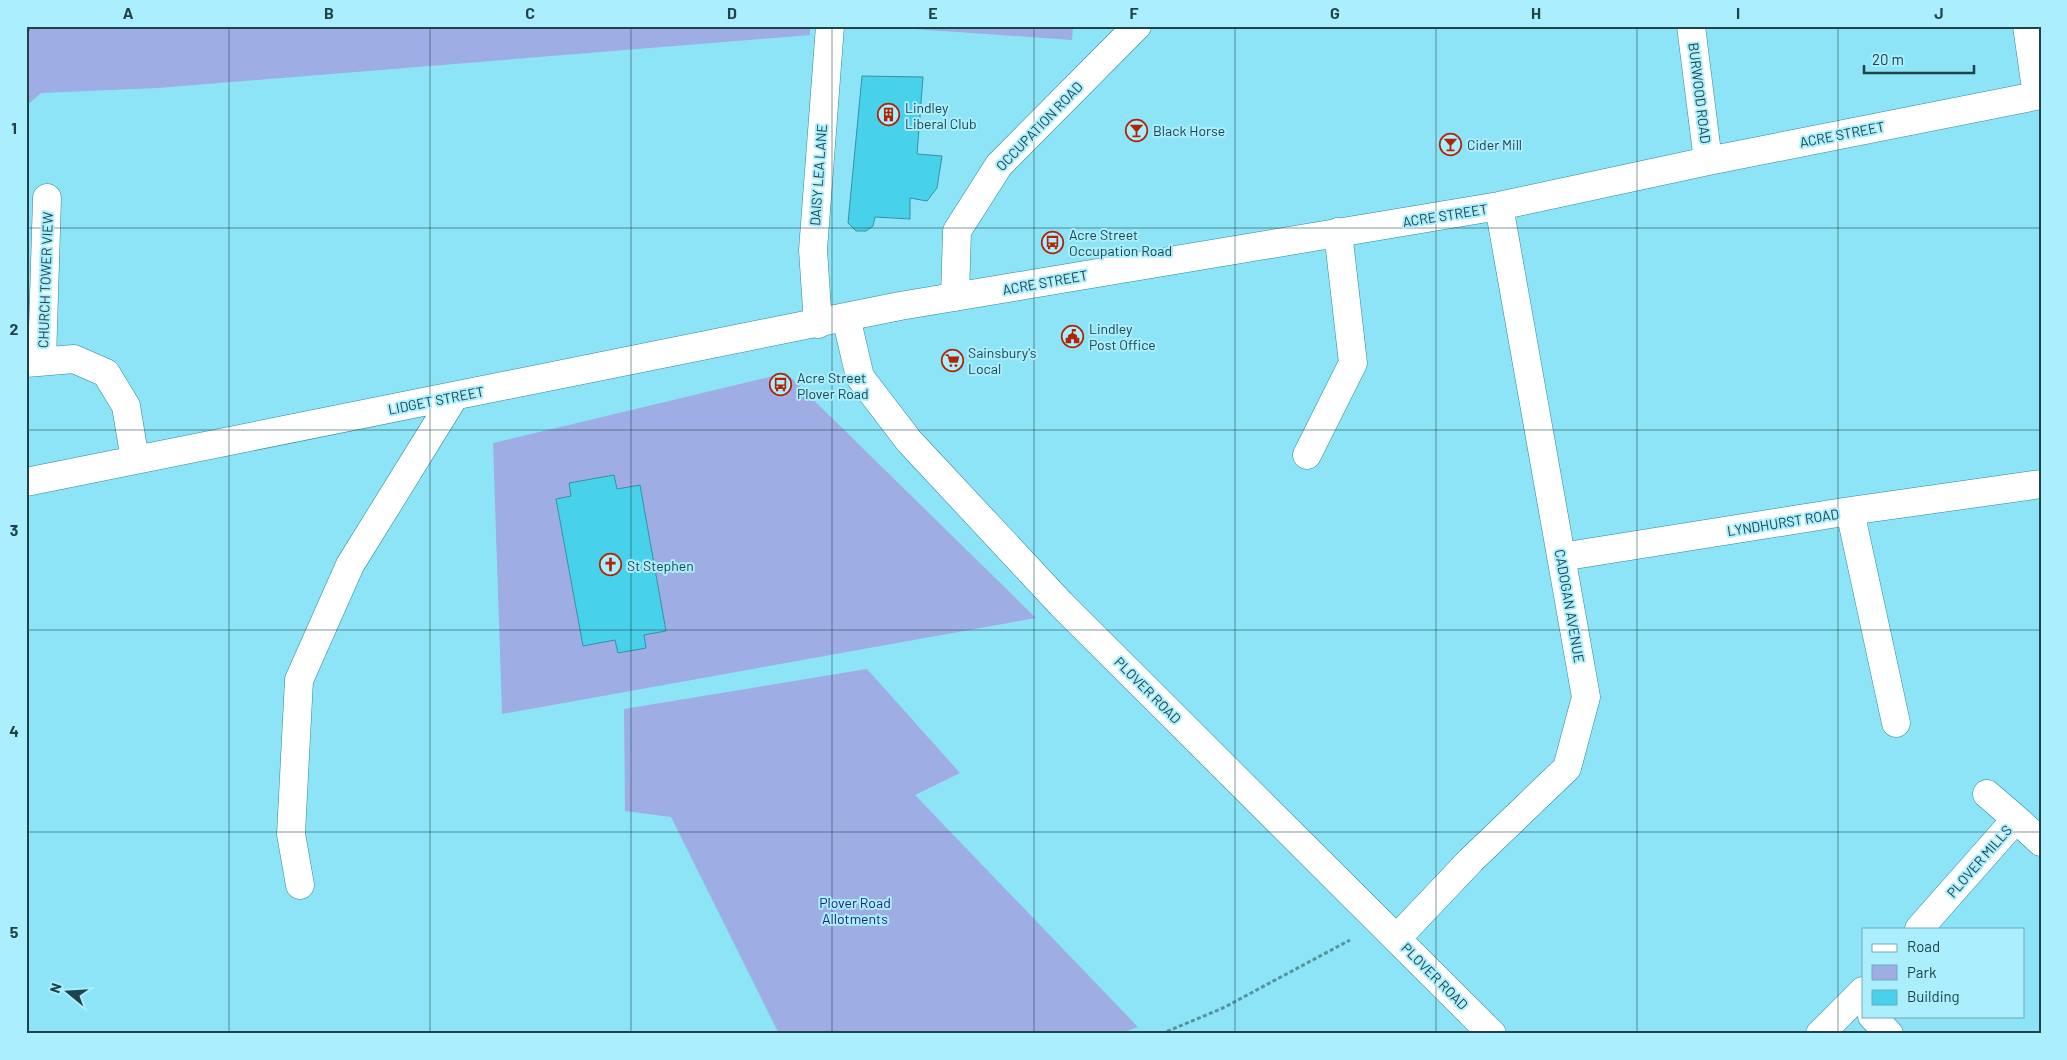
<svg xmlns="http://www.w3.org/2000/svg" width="2067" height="1060" viewBox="0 0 2067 1060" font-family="Barlow,sans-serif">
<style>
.green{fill:#9eade4}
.building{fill:#48d1ea;stroke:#3691a2}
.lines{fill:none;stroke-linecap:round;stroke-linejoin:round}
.minor-casing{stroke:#2b8899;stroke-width:29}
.path{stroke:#55939f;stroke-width:3;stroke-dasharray:4 2.5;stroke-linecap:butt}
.minor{stroke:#fff;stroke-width:28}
.grid{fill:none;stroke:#1e434a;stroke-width:1;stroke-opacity:0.55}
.labels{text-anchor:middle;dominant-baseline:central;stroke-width:4;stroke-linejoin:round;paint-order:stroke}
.street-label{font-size:14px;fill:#1e434a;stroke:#abeefd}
.poi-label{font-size:14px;fill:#1e434a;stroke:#abeefd;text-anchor:start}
.park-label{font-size:14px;fill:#1d1f7b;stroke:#abeefd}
.neatline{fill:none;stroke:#1e434a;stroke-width:2}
.grid-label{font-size:16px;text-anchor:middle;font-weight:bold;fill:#1e434a}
</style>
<rect width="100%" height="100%" fill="#8de4f6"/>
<path class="green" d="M26,26H810V35L158,88L41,93L26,106Z
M871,26H1073L1072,40Z
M786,373L1036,618L502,714L493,443Z
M867,669L960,773L915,795L1138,1027L1119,1034H779L671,817L625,811L624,709Z"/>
<path class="building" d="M862,76L923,77L917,154L942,156L937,188L927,201L910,198V219L875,217L873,226L866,231H856L848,223Z
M614,475L617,489L640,485L666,631L644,635L646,648L618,653L615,640L583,646L556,499L571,496L569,483Z"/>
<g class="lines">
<defs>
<path id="minor" d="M1691,26L1708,161
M2027,26L2037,96
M955,297L957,231L999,165L1137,26
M846,317L860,377L909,441L1061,604L1492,1034
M818,324L813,250L830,26
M42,361L47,198
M26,363L74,359L106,373L126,406L135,460
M1307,455L1353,363L1338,232
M26,482L900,306L1499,206L1708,161L2041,95
M1850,511L2041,484
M1561,557L1850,511L1896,723
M1987,794L2016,819
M300,885L291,834L299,680L350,565L454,397
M1919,929L2016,819L2041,842
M1397,938L1471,860L1567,768L1586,697L1499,206
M1872,1016L1889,1034
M1820,1034L1863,991"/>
</defs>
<use href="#minor" class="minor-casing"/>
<path class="path" d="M26,31L36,26
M1161,1034L1223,1008L1350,940"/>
<use href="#minor" class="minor"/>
</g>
<path class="grid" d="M229,26V1034M430,26V1034M631,26V1034M832,26V1034M1034,26V1034M1235,26V1034M1436,26V1034M1637,26V1034M1838,26V1034M26,228H2041M26,430H2041M26,630H2041M26,832H2041"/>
<defs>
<symbol id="building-ring" viewBox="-11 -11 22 22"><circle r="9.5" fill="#abeefd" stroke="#b12507" stroke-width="1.5"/><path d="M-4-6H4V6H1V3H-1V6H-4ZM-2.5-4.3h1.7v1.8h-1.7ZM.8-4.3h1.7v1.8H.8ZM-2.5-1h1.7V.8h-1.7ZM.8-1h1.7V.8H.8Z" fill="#b12507"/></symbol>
<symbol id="bar-ring" viewBox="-11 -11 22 22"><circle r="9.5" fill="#abeefd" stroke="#b12507" stroke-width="1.5"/><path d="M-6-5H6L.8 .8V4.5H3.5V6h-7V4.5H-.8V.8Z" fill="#b12507"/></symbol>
<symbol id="bus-ring" viewBox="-11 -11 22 22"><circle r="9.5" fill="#abeefd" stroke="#b12507" stroke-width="1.5"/><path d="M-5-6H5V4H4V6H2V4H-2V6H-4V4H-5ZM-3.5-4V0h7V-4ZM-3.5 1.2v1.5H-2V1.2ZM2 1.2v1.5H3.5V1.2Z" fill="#b12507"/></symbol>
<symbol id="civic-ring" viewBox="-11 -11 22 22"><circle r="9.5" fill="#abeefd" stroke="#b12507" stroke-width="1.5"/><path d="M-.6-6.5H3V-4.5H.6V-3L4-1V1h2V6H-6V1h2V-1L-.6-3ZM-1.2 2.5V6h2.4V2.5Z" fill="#b12507"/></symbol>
<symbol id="supermarket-ring" viewBox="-11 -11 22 22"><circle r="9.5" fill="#abeefd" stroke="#b12507" stroke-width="1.5"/><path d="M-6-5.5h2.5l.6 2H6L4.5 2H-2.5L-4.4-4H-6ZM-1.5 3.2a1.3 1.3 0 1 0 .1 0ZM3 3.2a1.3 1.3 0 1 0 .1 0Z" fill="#b12507"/></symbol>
<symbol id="church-ring" viewBox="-11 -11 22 22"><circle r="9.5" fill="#abeefd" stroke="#b12507" stroke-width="1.5"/><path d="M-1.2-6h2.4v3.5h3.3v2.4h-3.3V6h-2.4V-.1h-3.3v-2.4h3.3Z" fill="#b12507"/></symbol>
</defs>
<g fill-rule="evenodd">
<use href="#building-ring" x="876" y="102" width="25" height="25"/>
<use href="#bar-ring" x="1124" y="118" width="25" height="25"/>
<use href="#bar-ring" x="1438" y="132" width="25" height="25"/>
<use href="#bus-ring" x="1040" y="230" width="25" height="25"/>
<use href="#civic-ring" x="1060" y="324" width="25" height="25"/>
<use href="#supermarket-ring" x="940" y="348" width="25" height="25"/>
<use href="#bus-ring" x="768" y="372" width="25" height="25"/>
<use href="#church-ring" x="598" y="552" width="25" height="25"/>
</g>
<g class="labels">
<g class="street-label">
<text transform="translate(1700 93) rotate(83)">BURWOOD ROAD</text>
<text transform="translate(1039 126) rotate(-46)">OCCUPATION ROAD</text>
<text transform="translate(1842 134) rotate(-11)">ACRE STREET</text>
<text transform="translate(818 175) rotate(-86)">DAISY LEA LANE</text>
<text transform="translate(1445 215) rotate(-9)">ACRE STREET</text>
<text transform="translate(45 280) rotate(-88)">CHURCH TOWER VIEW</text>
<text transform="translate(1045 282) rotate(-10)">ACRE STREET</text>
<text transform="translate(436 400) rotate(-11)">LIDGET STREET</text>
<text transform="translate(1783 522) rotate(-9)">LYNDHURST ROAD</text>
<text transform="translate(1570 606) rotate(80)">CADOGAN AVENUE</text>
<text transform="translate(1148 690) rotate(45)">PLOVER ROAD</text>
<text transform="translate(1979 861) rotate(-49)">PLOVER MILLS</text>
<text transform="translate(1435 976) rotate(45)">PLOVER ROAD</text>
</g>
<g class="poi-label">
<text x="905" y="107">Lindley<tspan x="905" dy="16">Liberal Club</tspan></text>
<text x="1153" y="130">Black Horse</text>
<text x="1467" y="144">Cider Mill</text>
<text x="1069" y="234">Acre Street<tspan x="1069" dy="16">Occupation Road</tspan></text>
<text x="1089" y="328">Lindley<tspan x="1089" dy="16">Post Office</tspan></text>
<text x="968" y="352">Sainsbury's<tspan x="968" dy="16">Local</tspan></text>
<text x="797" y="377">Acre Street<tspan x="797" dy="16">Plover Road</tspan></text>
<text x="627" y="565">St Stephen</text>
</g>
<g class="park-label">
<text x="855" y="902">Plover Road<tspan x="855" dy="16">Allotments</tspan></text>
</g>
</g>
<rect width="2067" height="1060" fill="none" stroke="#abeefd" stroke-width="55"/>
<rect x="1862" y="928" width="162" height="90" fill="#abeefd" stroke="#73aab5"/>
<rect x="1872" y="944" width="25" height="8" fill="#ffffff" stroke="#73aab5"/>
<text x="1907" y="952" font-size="15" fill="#1e434a">Road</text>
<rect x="1872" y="965" width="25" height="15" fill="#9eade4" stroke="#73aab5"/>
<text x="1907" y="978" font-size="15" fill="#1e434a">Park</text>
<rect x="1872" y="990" width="25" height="15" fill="#48d1ea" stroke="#73aab5"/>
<text x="1907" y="1002" font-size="15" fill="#1e434a">Building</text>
<g transform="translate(68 992) rotate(288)" stroke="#abeefd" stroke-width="4" paint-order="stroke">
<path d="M0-4L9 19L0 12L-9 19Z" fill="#1e434a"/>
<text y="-8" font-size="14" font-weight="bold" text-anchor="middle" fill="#1e434a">N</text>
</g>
<path d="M1864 65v8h110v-8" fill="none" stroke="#1e434a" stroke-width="2.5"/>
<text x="1872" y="65" font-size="15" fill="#1e434a" stroke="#abeefd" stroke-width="4" paint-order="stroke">20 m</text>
<rect x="28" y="28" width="2012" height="1004" class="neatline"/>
<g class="grid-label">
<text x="128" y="19">A</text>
<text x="329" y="19">B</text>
<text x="530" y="19">C</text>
<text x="732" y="19">D</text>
<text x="933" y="19">E</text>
<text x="1134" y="19">F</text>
<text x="1335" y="19">G</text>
<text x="1536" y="19">H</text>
<text x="1738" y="19">I</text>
<text x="1939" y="19">J</text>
<text x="14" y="134">1</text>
<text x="14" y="335">2</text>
<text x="14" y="536">3</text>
<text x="14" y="737">4</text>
<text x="14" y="938">5</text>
</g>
</svg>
